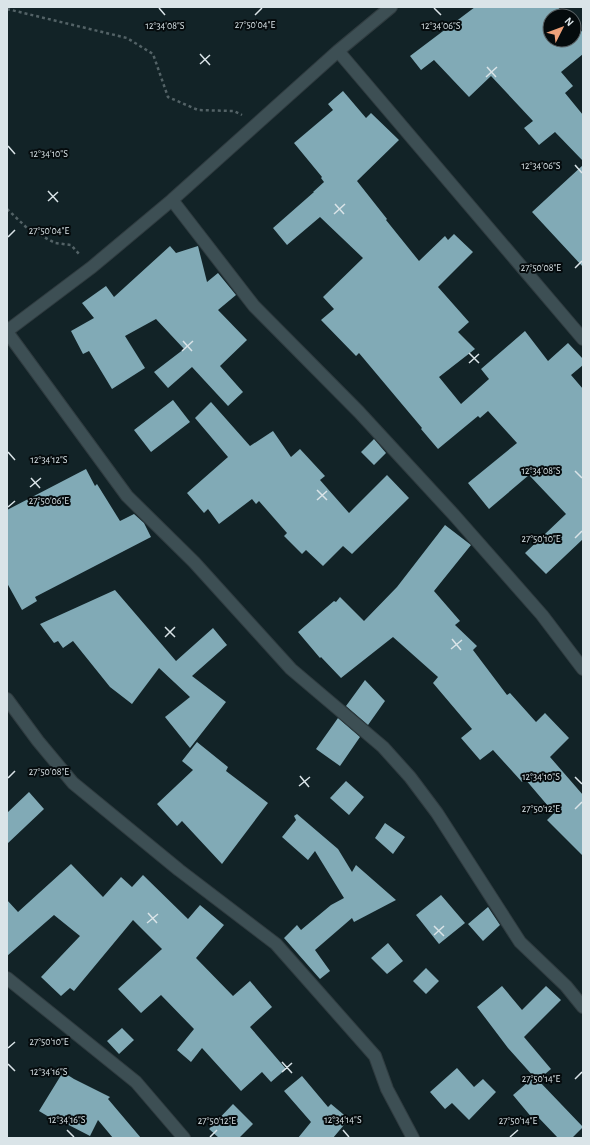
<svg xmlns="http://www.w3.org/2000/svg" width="590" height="1145" viewBox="0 0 590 1145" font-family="'Alegreya Sans',sans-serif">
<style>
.building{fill:#81aab6}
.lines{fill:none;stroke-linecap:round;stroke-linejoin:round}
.minor-casing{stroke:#303c40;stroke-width:14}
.path{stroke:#536266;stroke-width:2.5;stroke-dasharray:3 3;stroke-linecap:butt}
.minor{stroke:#3d4f54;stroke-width:12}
.ticks{fill:none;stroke:#dae4e8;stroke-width:1.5}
.ticks-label{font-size:10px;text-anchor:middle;fill:#dae4e8;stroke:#050b0d;stroke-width:4;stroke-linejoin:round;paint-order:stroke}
</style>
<rect width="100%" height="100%" fill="#122327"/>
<path class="building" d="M475,7H558L565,16H550V40H574V22L583,33V54L561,72L573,86L565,93L583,115V161L555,132L539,145L524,128L533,121L491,76L469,97L434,60L421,70L410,56Z
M343,91L366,118L371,113L399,140L357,181L387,219L386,220L419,261L445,236L448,240L454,234L473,252L438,287L469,322L458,332L475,349L439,377L461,404L489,379L481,369L525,331L548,361L568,343L583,359V365L571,375L583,389V539L546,574L525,553L566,514L529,475L489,509L468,483L517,443L488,411L480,418L478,416L438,449L421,429L422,428L359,353L356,356L321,320L334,309L323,297L363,258L320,217L287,245L273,228L314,192H313L324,182L321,178L322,177L294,143L333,110L328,104Z
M583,165V267L532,212Z
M170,246L176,253L198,246L207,282L218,273L236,295L218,310L247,340L220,366L243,392L228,406L192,367L168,388L154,372L184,349L156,319L125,336L145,368L112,389L89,351L83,354L71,331L94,318L82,303L106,286L114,297Z
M173,400L190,422L151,452L134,430Z
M211,402L250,446L273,431L291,457L300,449L325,476L320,480L349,513L387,475L409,498L352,554L343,546L323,566L306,550L302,554L284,536L287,533L259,501L256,504L252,499L219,524L208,509L204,513L187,493L228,457L195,418Z
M374,439L386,453L374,465L361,452Z
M86,469L95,486L97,484L120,521L134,514L144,523L151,537L35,597L37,601L22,610L7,583V510Z
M445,525L471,545L434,591L460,621L455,625L477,646L473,650L507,695L510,693L536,722L545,713L569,738L550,757L583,795V856L547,820L554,813L525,779L522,782L493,750L480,760L461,738L472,729L433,683L438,677L393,637L341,678L321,657L320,658L298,632L334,601L336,602L340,597L364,621L397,587Z
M115,590L176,661L213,628L227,645L192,676L226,702L190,748L165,717L190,697L159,668L132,704L110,687L73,641L63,648L58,641L54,643L40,624Z
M365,680L385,701L368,725L346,706Z
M338,718L360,737L340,766L316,749Z
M197,742L228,767L226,771L268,803L222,864L182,821L177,826L157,804L193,770L182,761Z
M346,781L364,797L349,815L330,798Z
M29,792L44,809L7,844V813Z
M297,814L338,849L352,872L356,865L396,900L354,922L352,918L315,950L330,971L320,979L284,938L297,925L301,930L331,905L344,898L315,851L308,860L282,837L296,820L294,816Z
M385,823L405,837L393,854L375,838Z
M71,864L103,897L121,877L132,887L143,875L188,919L200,905L224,925L196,958L233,996L250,981L272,1007L250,1027L286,1069L271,1082L262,1072L241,1091L202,1048L191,1062L177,1050L194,1029L161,995L141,1013L118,989L162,949L133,920L74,991L70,988L61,996L41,977L80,936L54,915L7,956V900L18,912Z
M441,895L465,923L439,944L416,915Z
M488,907L500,925L483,941L468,924Z
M388,943L403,961L387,974L371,958Z
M426,968L439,981L426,994L413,981Z
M502,986L522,1010L546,986L561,1000L524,1037L551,1069L538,1080L583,1127L572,1138H558L537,1116L533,1119L513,1095L534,1077L508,1048L477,1007Z
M122,1028L134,1040L119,1054L107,1041Z
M457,1068L474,1087L483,1079L496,1092L469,1120L452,1103L445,1109L430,1092Z
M63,1072L74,1079L110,1097L108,1099L141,1138H113L98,1120L90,1136L61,1121L59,1123L39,1111Z
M302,1076L328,1107L331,1104L349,1119L333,1138H298L311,1122L284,1091Z
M233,1104L253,1124L239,1138H219L209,1129Z"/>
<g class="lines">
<defs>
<path id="minor" d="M338,51L583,339
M172,200L254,306L359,412L454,515L542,615L583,669
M7,331L92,267L172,200L338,51L391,7
M7,332L127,496L194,562L291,669L383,747L410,777L437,813L520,942L566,986L583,1007
M7,699L38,741L73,783L179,870L276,944L375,1056L387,1089L413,1138
M7,978L136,1082L184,1138"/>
</defs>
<use href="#minor" class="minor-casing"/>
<path class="path" d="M7,9L127,38L153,54L168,97L198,110L234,111L242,115
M7,209L27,228L55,243L71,245L80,255"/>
<use href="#minor" class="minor"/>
</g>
<path class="ticks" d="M159,8L165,15M434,8L441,15M255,15L262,8M200,54L210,65M200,64L210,55M487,67L496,77M486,77L497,67M8,146L15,154M575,165L582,173M48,191L58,202M48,201L58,192M335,204L344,214M334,214L345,204M8,237L15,230M575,268L582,261M183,341L192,351M182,351L193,341M469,353L479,363M469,363L479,354M8,452L15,460M575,471L582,478M31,478L40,488M30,487L41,478M317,490L327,500M317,500L327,491M8,507L15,501M575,538L582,531M165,627L175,637M165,637L175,627M452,639L461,650M451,649L462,640M300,776L309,787M575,777L582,784M8,778L15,771M299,786L310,777M575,809L582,802M148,913L157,923M147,923L158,914M434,926L444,936M434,935L444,926M8,1048L15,1042M282,1062L292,1073M8,1064L15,1071M282,1072L292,1063M575,1079L582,1072M67,1130L74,1137M343,1130L349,1137M210,1137L217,1130M510,1137L518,1130"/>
<g class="ticks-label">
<text x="255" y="28">27°50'04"E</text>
<text x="165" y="29">12°34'08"S</text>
<text x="441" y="29">12°34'06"S</text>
<text x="49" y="157">12°34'10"S</text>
<text x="541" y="169">12°34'06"S</text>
<text x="49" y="234">27°50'04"E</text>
<text x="541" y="271">27°50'08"E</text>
<text x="49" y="463">12°34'12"S</text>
<text x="541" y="474">12°34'08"S</text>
<text x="49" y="504">27°50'06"E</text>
<text x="541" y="542">27°50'10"E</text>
<text x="49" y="775">27°50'08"E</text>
<text x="541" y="780">12°34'10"S</text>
<text x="541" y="812">27°50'12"E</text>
<text x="49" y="1045">27°50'10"E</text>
<text x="49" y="1075">12°34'16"S</text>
<text x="541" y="1082">27°50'14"E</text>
<text x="67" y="1123">12°34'16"S</text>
<text x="343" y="1123">12°34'14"S</text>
<text x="217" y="1124">27°50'12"E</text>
<text x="518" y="1124">27°50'14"E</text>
</g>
<rect width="590" height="1145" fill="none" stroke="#dae4e8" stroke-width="16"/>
<g transform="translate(562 28) rotate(48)"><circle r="19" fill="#050b0d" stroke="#5a6265"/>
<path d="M0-3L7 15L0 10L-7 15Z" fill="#f0a27a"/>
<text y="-6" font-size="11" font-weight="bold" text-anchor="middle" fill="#dae4e8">N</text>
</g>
</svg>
